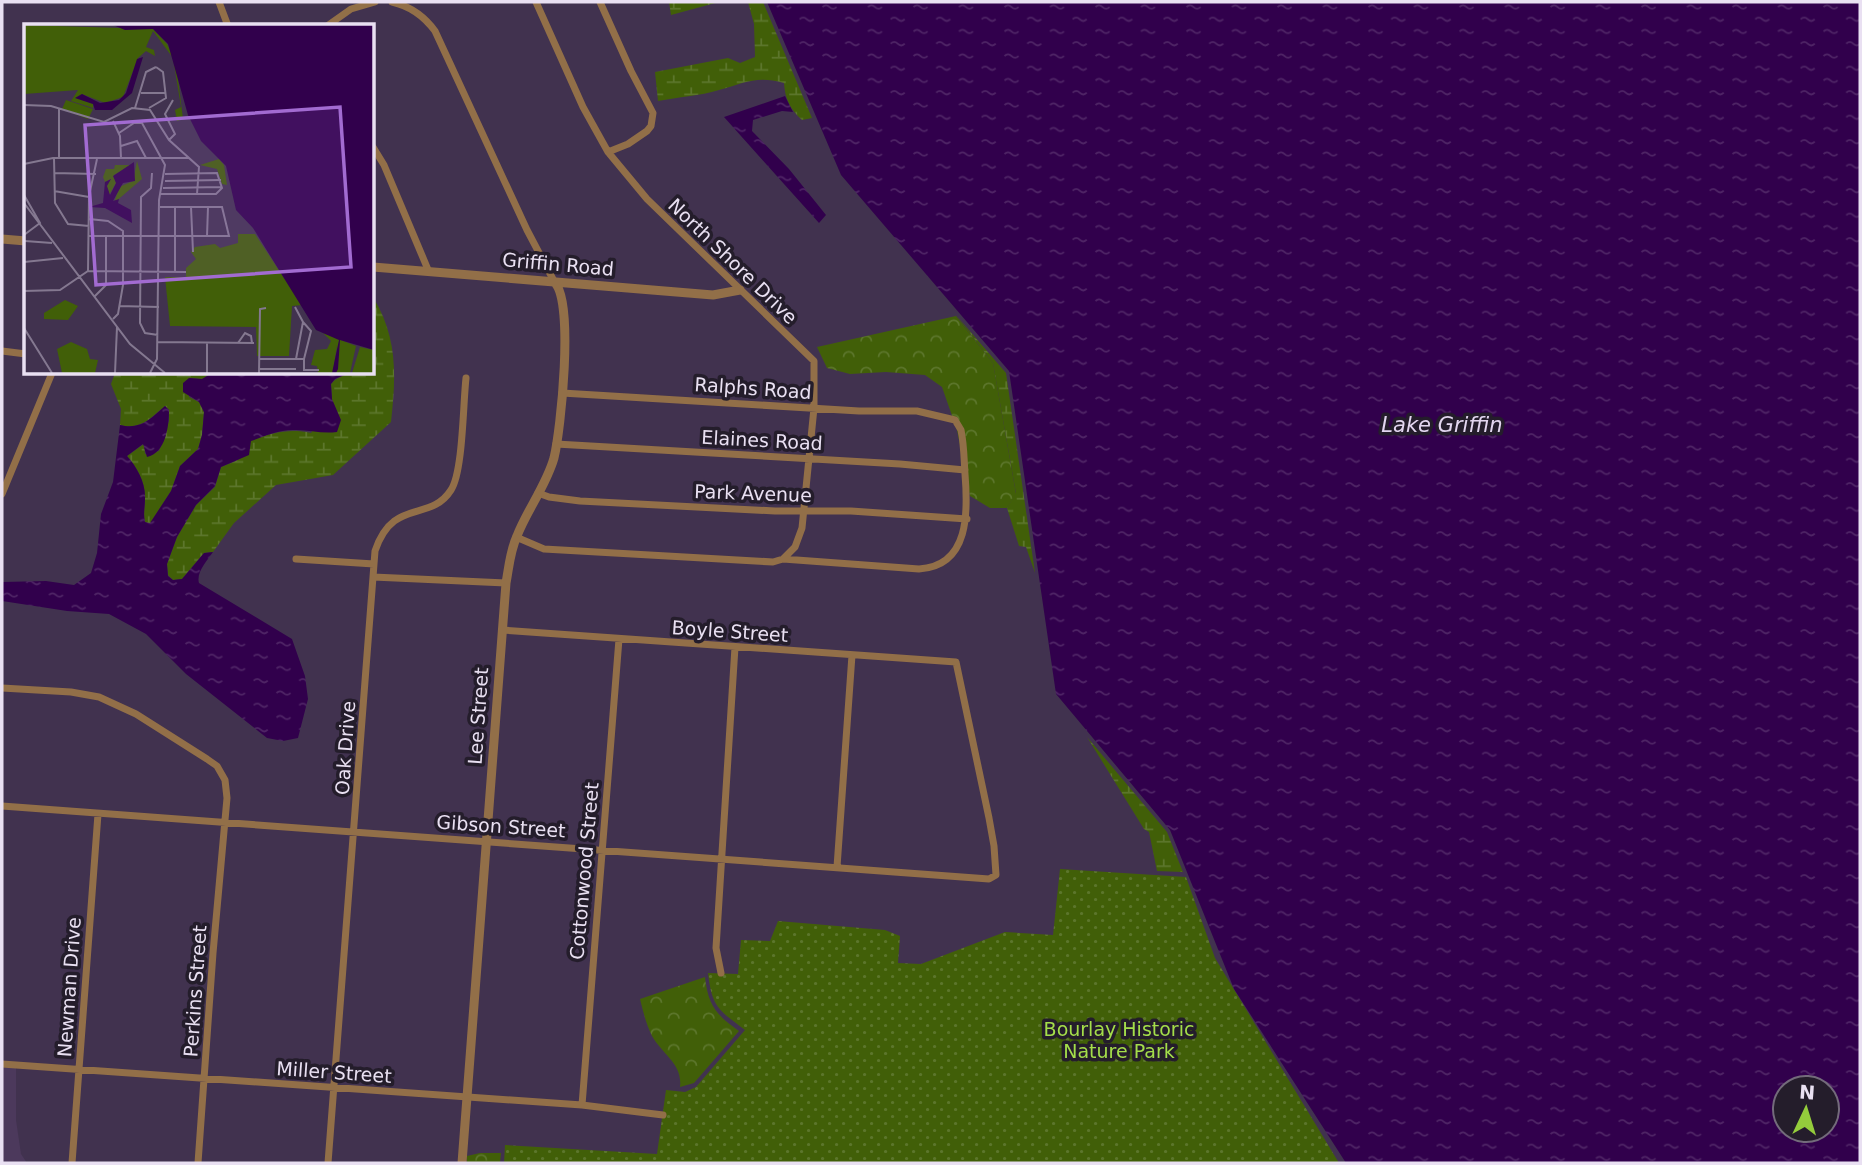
<svg xmlns="http://www.w3.org/2000/svg" width="1862" height="1165" viewBox="0 0 1862 1165" font-family="'DejaVu Sans',sans-serif">
<style>
.built{fill:#4c395c}
.forest{fill:url(#forest-crowns)}
.wetland{fill:url(#wetland-marsh)}
.park{fill:url(#park-dots)}
.water{fill:url(#water-ripples);fill-rule:evenodd}
.lines{fill:none;stroke-linecap:round;stroke-linejoin:round}
.minor{stroke:#926f48;stroke-width:7}
.tertiary{stroke:#926f48;stroke-width:9}
.labels{text-anchor:middle;dominant-baseline:central;stroke-width:7;stroke-linejoin:round;paint-order:stroke}
.street-label{font-size:19px;fill:#e9e0f2;stroke:#241d2b}
.park-label{font-size:19px;fill:#a4de4a;stroke:#241d2b}
.water-label{font-size:21px;font-style:italic;fill:#e3d6f0;stroke:#241d2b}
.inset-road{fill:none;stroke:#847890;stroke-width:2}
.view{fill:#a26bd1;fill-opacity:0.15;stroke:#a26bd1;stroke-width:3.5}
.inset-edge{fill:none;stroke:#e9e0f2;stroke-width:3.5}
</style>
<defs>
<pattern id="forest-crowns" width="20" height="18" patternUnits="userSpaceOnUse" patternTransform="scale(1.75)"><rect width="20" height="18" fill="#415f08"/><path d="M2 6a3 3 0 1 1 6 0M12 15a3 3 0 1 1 6 0" fill="none" stroke="#5c762c"/></pattern>
<pattern id="wetland-marsh" width="20" height="14" patternUnits="userSpaceOnUse" patternTransform="scale(1.75)"><rect width="20" height="14" fill="#415f08"/><path d="M1 5h8M5 5V1M11 12h8M15 12V8" fill="none" stroke="#5c762c"/></pattern>
<pattern id="park-dots" width="8" height="8" patternUnits="userSpaceOnUse" patternTransform="scale(1.75)"><rect width="8" height="8" fill="#415f08"/><path d="M2 2h.1M6 6h.1" fill="none" stroke="#5c762c" stroke-width="1.8" stroke-linecap="round"/></pattern>
<pattern id="water-ripples" width="26" height="14" patternUnits="userSpaceOnUse" patternTransform="scale(1.75)"><rect width="26" height="14" fill="#31004c"/><path d="M2 4q2-2 4 0t4 0M15 11q2-2 4 0t4 0" fill="none" stroke="#4f2566"/></pattern>
</defs>
<rect width="100%" height="100%" fill="#41324f"/>
<path class="built" d="M2,1064L16,1067V1120L21,1154L27,1163H2Z"/>
<path class="forest" d="M956,316L993,363L1016,494L1007,508H990L970,496L957,430L942,387L925,375L886,372L850,374L827,368L817,347Z
M705,977C708,1005 716,1015 739,1031L694,1083L680,1087C683,1064 662,1054 652,1036C646,1024 643,1011 640,999Z
M480,1153H501L500,1163H467V1156Z"/>
<path class="wetland" d="M669,2H719L671,15Z
M748,2H763L812,118L802,120C790,109 785,99 784,83C757,75 744,83 719,90C700,96 678,97 658,101L655,72L728,58L740,63L755,57L754,24Z
M373,297C398,338 396,376 391,422L333,475L276,485L234,523L213,552L204,553L182,579L173,580L168,575L167,564L177,537L196,505L215,487L221,467C237,461 247,458 250,441C271,433 289,428 311,433L332,399L331,384C341,372 358,373 373,373Z
M955,314L1006,373L1035,573L1026,547L1019,546L1007,508L1016,493L993,363Z
M115,373H212L202,379L189,378V397L199,402L204,412L202,435L198,449L180,466L171,491L150,524L145,522C143,514 145,507 145,499C146,483 137,468 127,456L144,444L145,454L159,451L169,421V410L165,406C149,419 141,430 120,425L121,409L111,384Z
M1087,737L1167,832L1183,872L1157,871L1149,832L1144,829Z"/>
<path class="park" d="M1060,869L1186,877L1215,958L1339,1163H504L505,1145L657,1154L666,1090L685,1092L696,1087L745,1030C719,1010 712,1008 708,973L738,974L741,940L770,941L778,921L885,930L900,936L898,963L921,964L1005,932L1053,935Z"/>
<path class="water" d="M767,2H1860V1163H1346L1234,989L1170,830L1056,694L1009,371L841,175ZM1785,1088H1827V1130H1785Z
M785,96L793,112L782,111L753,120L752,131L789,169L826,215L819,223L724,117Z
M212,373H349L335,379L331,384L332,399L341,420L337,432C322,434 310,430 296,430C280,429 265,436 251,441L249,455L221,467L215,486L196,505L177,537L167,564L168,576L173,580L182,579L204,553L213,552C207,561 196,572 199,583L292,639L305,676L308,699L298,738L283,741L267,738L186,674L146,634L109,614L67,611L2,601V582L46,581L74,585L91,573L97,553L101,514L113,482L120,425C141,430 150,419 165,406L169,410C169,426 166,453 147,457L143,444L127,456C137,467 146,483 145,499C145,507 143,514 145,522L150,523L171,491L180,466L198,449L202,435L204,412L199,402L183,392V383L189,378L202,379Z"/>
<g class="lines">
<path class="minor" d="M219,2L228,26
M392,2C410,6 424,16 435,31L527,230L555,283
M536,2L583,107L608,152L647,199L814,361V408L802,528L795,547L783,559
M600,2L631,71L653,113L651,126L647,131L628,144L608,152
M327,26L351,9L375,2
M373,147L384,165L429,272
M2,351L26,354
M556,444L900,464L965,470
M538,493L549,497L580,501L775,511H851L967,519
M2,494L52,373
M516,537L544,549L773,562L783,559L919,569C970,566 968,511 965,474C964,459 964,444 961,430L955,420L917,411H859L562,393
M296,559L374,564
M373,577L506,583
M2,688L71,692L99,697L136,714L207,759L217,766L225,780L227,798L213,953L198,1163
M2,806L989,879L996,875L994,846L989,818L956,662L502,630
M837,867L852,655
M721,973L716,948L735,647
M2,1064L582,1105L663,1115
M582,1105L619,639
M72,1163L98,814
M328,1163L375,551C393,497 430,523 451,490C463,472 463,404 466,378"/>
<path class="tertiary" d="M2,239L26,241
M373,267L713,295L740,290
M462,1163L506,583C509,567 510,551 517,536C527,510 546,486 554,458C561,429 574,303 555,283"/>
</g>
<g class="labels">
<g class="street-label">
<text transform="translate(733 261) rotate(44)">North Shore Drive</text>
<text transform="translate(558 264) rotate(5)">Griffin Road</text>
<text transform="translate(753 388) rotate(4)">Ralphs Road</text>
<text transform="translate(762 440) rotate(3)">Elaines Road</text>
<text transform="translate(753 493) rotate(2)">Park Avenue</text>
<text transform="translate(730 631) rotate(4)">Boyle Street</text>
<text transform="translate(478 716) rotate(-86)">Lee Street</text>
<text transform="translate(345 748) rotate(-86)">Oak Drive</text>
<text transform="translate(501 826) rotate(4)">Gibson Street</text>
<text transform="translate(584 871) rotate(-85)">Cottonwood Street</text>
<text transform="translate(69 987) rotate(-86)">Newman Drive</text>
<text transform="translate(195 991) rotate(-86)">Perkins Street</text>
<text transform="translate(334 1072) rotate(4)">Miller Street</text>
</g>
<g class="park-label">
<text x="1119" y="1029">Bourlay Historic<tspan x="1119" dy="22">Nature Park</tspan></text>
</g>
<g class="water-label">
<text x="1442" y="425">Lake Griffin</text>
</g>
</g>
<g transform="translate(24 24)">
<rect width="350" height="350" fill="#41324f"/>
<path d="M42,76L69,85L64,95L38,85ZM195,135L200,141L203,161L198,160L193,145L176,141Z" fill="#415f08"/>
<path d="M0,1L129,5L143,20L152,39L159,95L153,97L151,86L157,83L149,34L129,7L122,23L130,26L131,32L122,27L114,34L99,73L81,79L58,70L52,74L69,80V84L47,77L54,66L0,70ZM113,137L118,155L90,179L95,163L109,157ZM91,141H109L90,151L92,159L85,171L82,162L87,155L81,158L79,153L82,145H90ZM41,276L54,282L44,296L20,295V289ZM299,309L332,322L326,349H312L313,321L309,349H294L293,342L287,341L291,326L303,325L307,317ZM47,318L63,325L66,335L74,336L71,349H38L33,325ZM336,323L350,326V349H328Z" fill="#415f08"/>
<path d="M214,210H231L278,281L268,282L265,332H233L232,303L146,302L141,253H162V244L172,235L167,228L171,223L191,220L196,224L214,219Z" fill="#415f08"/>
<path d="M89,1H350V326L316,316L314,345L312,349H308L315,316L292,306L229,204L212,186L202,142L177,117L164,91L144,20L129,5L101,6ZM119,33L108,69L88,86H71L69,80L51,74L58,70L76,79L95,76L102,69L113,35ZM110,138L111,157L99,159L89,177L95,175L94,179L107,186L108,199L81,184L65,183L79,179L81,158L87,155L83,162L86,171L92,159L89,152Z" fill="#31004c"/>
<path class="inset-road" d="M117,69H141M0,81L27,82L80,98L108,84L126,86L145,116L175,143L173,170M111,84L122,48L132,43M125,84L142,74L139,48L132,43M89,97L96,112L97,134M95,109L110,99H118L141,141L135,176L133,335L126,349M145,116L151,110L141,90L149,76M97,122L113,117L122,134M30,134L31,179L44,200L65,202M35,134V84M0,140L29,134H165M30,149L72,150M128,149L127,164L117,173L116,299L121,309L134,311M141,157L197,156M139,164L198,163M30,167L65,173M136,170H192L198,164L193,149L141,150M0,171L16,199L0,211M0,179L106,320L141,349M167,183L169,228M65,195L84,197L99,207V261L94,290L89,295M65,212H205L198,183H136M183,212L184,183M1,217L28,219M0,238L39,234M64,247L65,172L73,135M151,247V183M0,267L36,266L64,247L162,248M71,272L82,261V212M95,282L135,283M271,283L279,298L272,335M279,298L287,307L280,335M0,304L28,349M134,318L230,319M214,319L221,309L227,312L228,319M235,335H280M280,335V346H295M235,345H272M91,349L93,303M183,349V319M235,349L236,285L242,284"/>
<path class="view" d="M316,83L327,243L72,261L61,101Z"/>
<rect width="350" height="350" class="inset-edge"/>
</g>
<rect width="1862" height="1165" fill="none" stroke="#e9e0f2" stroke-width="7"/>
<g transform="translate(1806 1109) rotate(4)"><circle r="33" fill="#241d2b" stroke="#736b7b" stroke-width="2"/>
<path d="M0-5L12 26L0 18L-12 26Z" fill="#94cc3c"/>
<text y="-10" font-size="19" font-weight="bold" text-anchor="middle" fill="#e9e0f2">N</text>
</g>
</svg>
